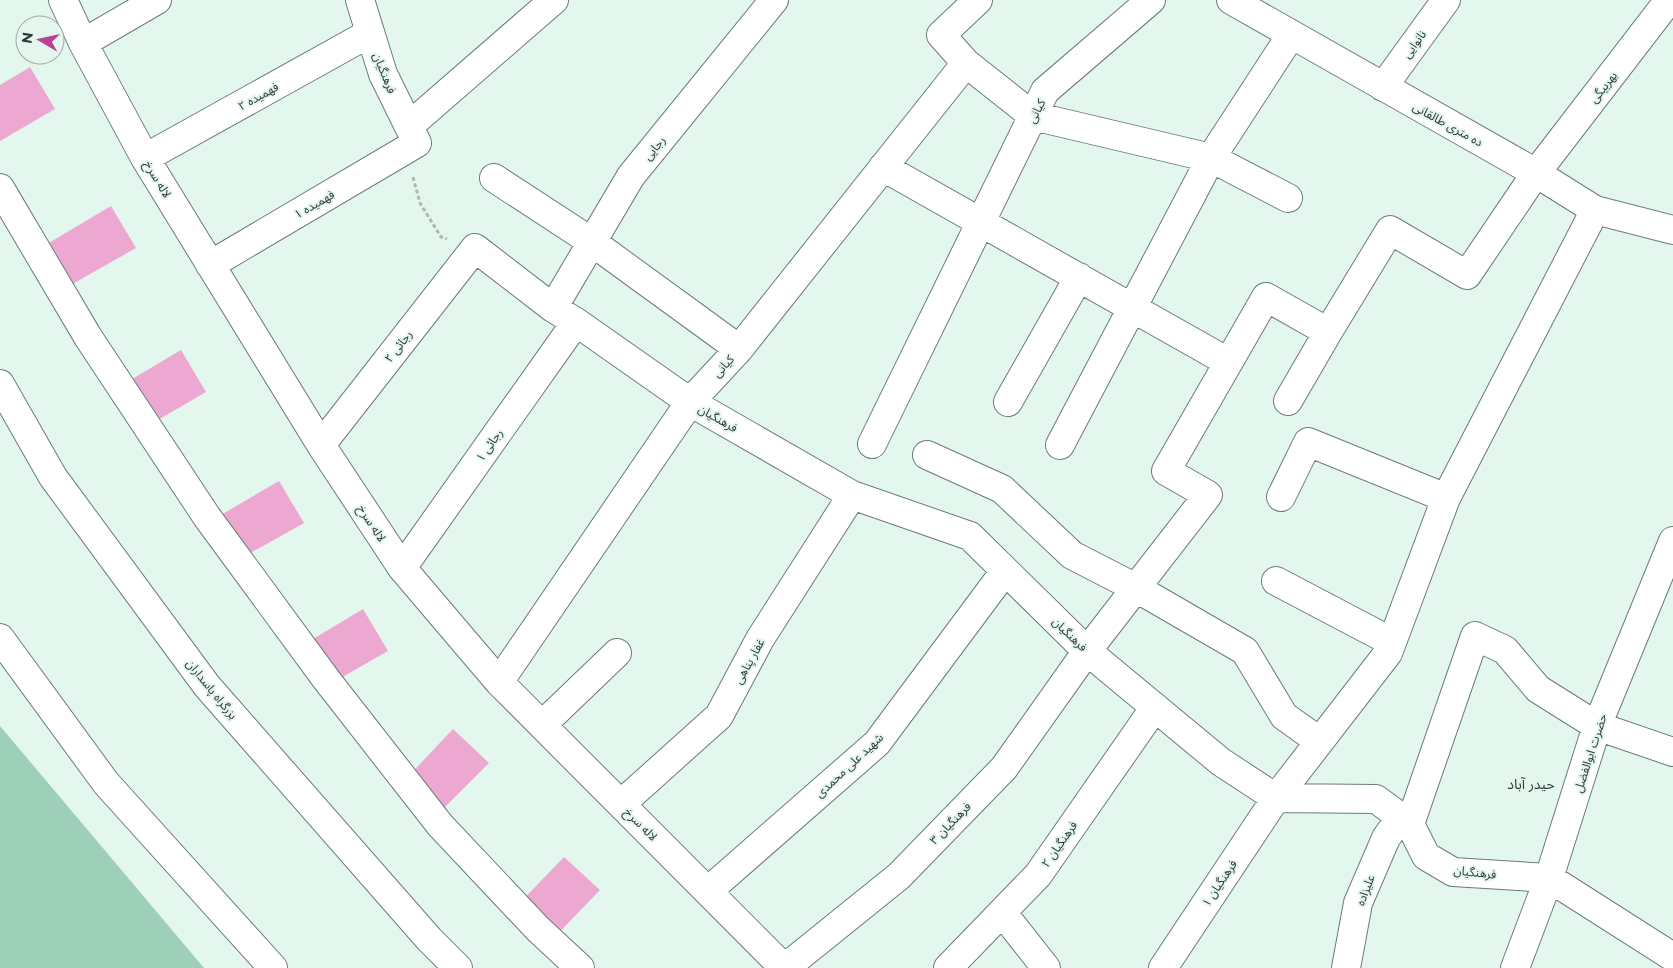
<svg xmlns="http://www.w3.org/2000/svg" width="1673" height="968" viewBox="0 0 1673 968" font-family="Montserrat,'Noto Sans Arabic',sans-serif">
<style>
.green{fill:#9dcfb9}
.building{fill:#eda8d2}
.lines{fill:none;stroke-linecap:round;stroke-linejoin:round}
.minor-casing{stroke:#6b7c74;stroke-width:30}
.tertiary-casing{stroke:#6b7c74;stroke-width:30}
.trunk-casing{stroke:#6b7c74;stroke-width:30}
.path{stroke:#abbbb3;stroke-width:3;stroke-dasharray:4 2.5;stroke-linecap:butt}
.minor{stroke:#fff;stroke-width:28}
.tertiary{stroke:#fff;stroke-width:28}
.trunk{stroke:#fff;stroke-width:28}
.labels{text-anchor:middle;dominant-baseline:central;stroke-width:4;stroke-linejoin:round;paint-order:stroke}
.street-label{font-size:12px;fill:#313935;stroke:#e4f7ee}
.neighbourhood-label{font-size:14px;fill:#313935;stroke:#e4f7ee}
</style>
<rect width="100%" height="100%" fill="#e4f7ee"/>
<path class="green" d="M0,726L204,968H0Z"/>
<path class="building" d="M30,67L55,109L0,141V85Z
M111,206L136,248L69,286L47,244Z
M181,350L206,392L139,431L117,388Z
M279,481L304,523L236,561L214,519Z
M363,609L388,651L320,690L298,648Z
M453,729L489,763L434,818L401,784Z
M564,857L600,890L546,946L512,911Z"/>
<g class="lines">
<defs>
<path id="minor" d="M63,0L83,43L145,158L321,445L402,568L499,682L784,968
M978,0L941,35L966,63L1033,116L1211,158L1288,198
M83,43L157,0
M1383,87L1446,0
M409,126L554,0
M145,158L370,33
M883,167L1228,362
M494,178L592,242L739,349
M0,188L88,337L207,517L326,679L440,825L538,929L580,968
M210,265L417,143L383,74L360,0
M553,308L631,176L774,0
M1288,401L1328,332L1390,230L1467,275L1536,173L1669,0
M1008,402L1079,277
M872,444L1045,91L1151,0
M321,445L475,248L553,308L576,322L690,402L852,495L970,536L1087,651L1221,762L1276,798L1376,799L1410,824L1426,856L1453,872L1549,878L1673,957
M1060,445L1211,158L1291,35
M927,455L1002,489L1072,555L1136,588L1245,651L1284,716L1319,741
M1281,497L1308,442L1446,498
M402,568L576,322
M1276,581L1392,642
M499,682L690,402L739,349L966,63
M542,725L617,653
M621,804L719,716L760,639L852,495
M1410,824L1475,636L1505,650L1538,689L1597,726L1673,752
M708,891L877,743L1005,571
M1002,912L1046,968
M785,968L899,876L1004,768L1087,651L1208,495L1166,471L1266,297L1328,332
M948,968L1038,875L1155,707
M1163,968L1276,798L1388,653L1446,498L1595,210
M1346,968L1358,903L1386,838L1401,817
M1515,968L1549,878L1597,726L1673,541"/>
<path id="tertiary" d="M1231,0L1536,173L1595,210L1673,230"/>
<path id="trunk" d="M0,384L53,477L207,686L429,939L458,968
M0,638L106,783L273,968"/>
</defs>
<use href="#minor" class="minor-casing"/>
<use href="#tertiary" class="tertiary-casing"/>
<use href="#trunk" class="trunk-casing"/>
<path class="path" d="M413,177L420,203L441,237L447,239"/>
<use href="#minor" class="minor"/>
<use href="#tertiary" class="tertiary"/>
<use href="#trunk" class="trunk"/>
</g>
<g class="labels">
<g class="street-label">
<text transform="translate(1414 44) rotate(-54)">نانوایی</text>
<text transform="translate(385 73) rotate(68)">فرهنگیان</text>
<text transform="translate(1603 87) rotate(-52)">بهربیگی</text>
<text transform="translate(258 96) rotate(-29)">فهمیده ۲</text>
<text transform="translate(1036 111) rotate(-63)">کیانی</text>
<text transform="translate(1448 124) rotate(29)">ده متری طالقانی</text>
<text transform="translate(654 148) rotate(-51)">رجایی</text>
<text transform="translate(158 179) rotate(59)">لاله سرخ</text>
<text transform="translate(314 204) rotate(-30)">فهمیده ۱</text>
<text transform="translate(398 346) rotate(-52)">رجائی ۲</text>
<text transform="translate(723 366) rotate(-48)">کیانی</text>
<text transform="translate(718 418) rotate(30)">فرهنگیان</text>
<text transform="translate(489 445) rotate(-55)">رجائی ۱</text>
<text transform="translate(372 523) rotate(57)">لاله سرخ</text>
<text transform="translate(1070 634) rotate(44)">فرهنگیان</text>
<text transform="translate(749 661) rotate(-61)">غفار پناهی</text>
<text transform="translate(212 689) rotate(51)">بزرگراه پاسداران</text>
<text transform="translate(1590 753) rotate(-72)">حضرت ابوالفضل</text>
<text transform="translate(849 765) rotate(-43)">شهید علی محمدی</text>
<text transform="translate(950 823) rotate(-46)">فرهنگیان ۳</text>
<text transform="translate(641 824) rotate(45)">لاله سرخ</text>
<text transform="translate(1059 844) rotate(-55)">فرهنگیان ۲</text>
<text transform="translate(1475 872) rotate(6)">فرهنگیان</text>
<text transform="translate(1219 883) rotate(-56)">فرهنگیان ۱</text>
<text transform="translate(1365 890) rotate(-69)">علیزاده</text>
</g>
<g class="neighbourhood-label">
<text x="1531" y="784">حیدر آباد</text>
</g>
</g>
<g transform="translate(40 40) rotate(279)"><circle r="24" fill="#e4f7ee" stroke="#9caba4"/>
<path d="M0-4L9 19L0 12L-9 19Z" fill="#b94093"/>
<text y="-8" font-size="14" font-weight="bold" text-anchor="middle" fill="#313935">N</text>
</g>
</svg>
